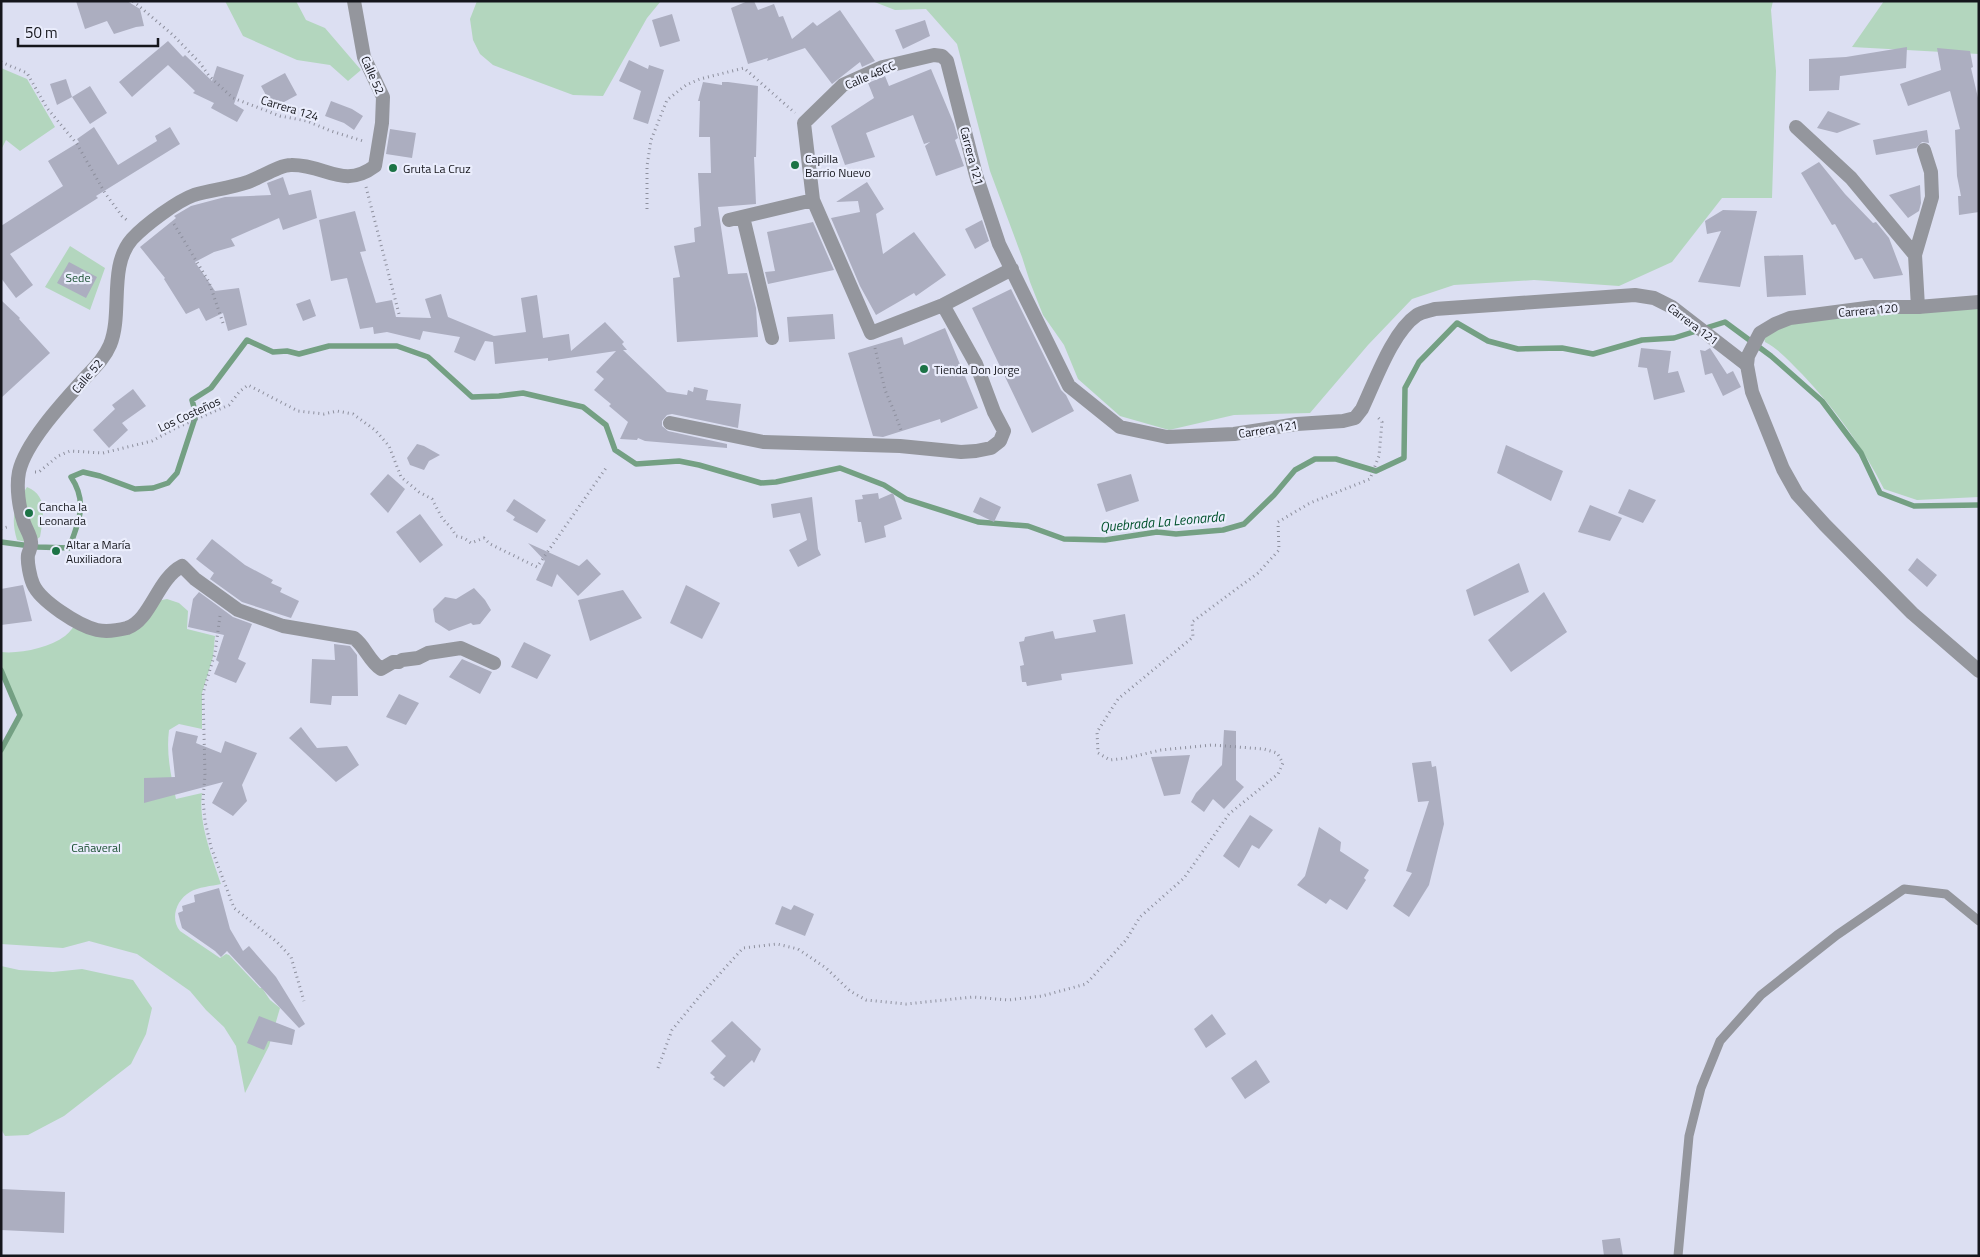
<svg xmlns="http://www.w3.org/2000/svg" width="1980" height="1257" viewBox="0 0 1980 1257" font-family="'Titillium Web',sans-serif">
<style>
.green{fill:#b3d6be}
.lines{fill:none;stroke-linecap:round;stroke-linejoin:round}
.stream{stroke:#74a083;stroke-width:5.5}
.building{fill:#acaec0}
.path{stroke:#8e909e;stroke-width:3;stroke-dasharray:1 4;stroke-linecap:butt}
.service{stroke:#94969d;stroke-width:9}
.minor{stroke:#94969d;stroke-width:14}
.tertiary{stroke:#94969d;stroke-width:14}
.poi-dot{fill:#1c7346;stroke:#eaedfc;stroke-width:2}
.labels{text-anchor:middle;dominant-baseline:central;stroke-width:4.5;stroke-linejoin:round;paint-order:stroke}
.street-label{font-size:12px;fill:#15161c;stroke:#eaedfc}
.poi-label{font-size:12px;fill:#15161c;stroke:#eaedfc;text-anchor:start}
.park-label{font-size:12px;fill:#184d30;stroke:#eaedfc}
.water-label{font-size:14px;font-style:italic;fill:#00522c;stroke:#eaedfc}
</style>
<rect width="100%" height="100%" fill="#dcdff2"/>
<path class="green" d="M225,1H296L306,20L325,28L361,70L348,81L330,65L297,60L243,36Z
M477,1H661L647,18L603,96L573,95L493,65L480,54L473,40L470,19Z
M872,1H1773L1771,10L1776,71L1772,198H1722L1672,262L1619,286L1534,280L1454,285L1412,299L1368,345L1310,413L1234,415L1169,430L1120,416L1078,379L1064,345L1043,315L1030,282L1022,257L990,171L957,44L926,9L895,10Z
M1884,1H1979V54L1852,47Z
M1,68L27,79L55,127L20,151L6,140L1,150Z
M70,246L105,268L90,310L45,287Z
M1979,307V497L1917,500L1884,489C1863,447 1835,409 1802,374C1790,362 1780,350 1765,342L1764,338L1767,333L1816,315Z
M27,487C49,496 43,518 40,537L31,543L17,540C10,516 15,506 27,487Z
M167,599L179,603L188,611L187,629L215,636L213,657L202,693V729L179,724L169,730C166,754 171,776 176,799L202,793C198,822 212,857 221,884C212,886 198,887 190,892C176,900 170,919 180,931L220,958L226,954L229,955L260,988H262L270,1000L280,1008L269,1046L245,1093L236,1046L224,1027L206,1010L190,991L137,954L89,941L63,948L1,944V753L22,715L1,666V652C20,654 49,648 65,636C70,632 74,626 78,621L116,632L157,601Z
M1,966L19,970L53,972L82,969L133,980L152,1008L146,1034L131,1064L64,1116L28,1135L5,1136L1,1129Z"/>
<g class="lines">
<path class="stream" d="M1,542L38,547L69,548C79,522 88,502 71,477L83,472L100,476L135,489L153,488L168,483L177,473L196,415L192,400L211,388L247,340L273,352L287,351L299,354L329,346H397L428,357L472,397L499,396L523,393L583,407L606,425L615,450L636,464L679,461L699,465L761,483L776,482L840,468L884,485L906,499L978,522L1028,526L1064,539L1105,540L1157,532L1176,534L1223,530L1244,524L1274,495L1295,470L1315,459H1336L1376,471L1404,458L1405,388L1419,362L1457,323L1488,341L1518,349L1562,348L1593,354L1642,340L1674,338L1725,322L1771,356L1822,401L1861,453L1880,493L1914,506L1979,505
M1,670L20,715L1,750"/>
</g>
<path class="building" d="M76,1H127L140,9L144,26L136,27L114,34L107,21L85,29Z
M748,1H754L758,10L774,4L779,17L783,16L792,39L813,22L817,26L840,10L875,61L862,67L860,62L832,84L805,48L767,61L768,58L748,64L731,8Z
M672,14L680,41L660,47L652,20Z
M925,20L930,36L903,49L895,30Z
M168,41L183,57L185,55L212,81L217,66L244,75L234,104L244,110L237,122L211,108L214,103L193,93L195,91L168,65L132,97L119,82Z
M1907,47L1906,68L1840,76L1839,90L1809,91V59L1846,57Z
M1937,48L1970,51L1973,67L1971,68L1979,102V212L1959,215L1958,196H1961L1957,176L1955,130L1960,129L1950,91L1908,106L1900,84L1941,70Z
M629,60L648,69L649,65L664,70L648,124L633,119L641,91L619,81Z
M931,69L954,124L958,138L955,140L964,166L936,176L925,146L930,142L924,144L913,115L866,133L875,157L845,165L831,126L874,98L868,83L885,76L889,86Z
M285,73L297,95L273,108L261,86Z
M66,79L72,97L57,105L50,84Z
M703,82L722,85V82H728L758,86L756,157H754L756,204L718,207L728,274L747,273L756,308L758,337L677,342L673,278L680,277L674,246L695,242L694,228L701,226L698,173H711L710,137H699L700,101H698Z
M90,86L107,113L90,124L72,97Z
M331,101L352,109L363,116L354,130L344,123L325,116Z
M1828,111L1861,124L1837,133L1817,128Z
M94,127L118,165L157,141L155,136L170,127L180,144L96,196L98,198L10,254L33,285L16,298L1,278V226L63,186L48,161L79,142L77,139Z
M390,129L416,133L412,158L386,154Z
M1927,130L1929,143L1922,142L1916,148L1876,155L1873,140Z
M1819,162L1845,194L1873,223L1876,222L1889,238L1903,275L1874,279L1862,258L1855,260L1835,224L1832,225L1801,173Z
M283,177L289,195L311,190L317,218L283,230L279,218L231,239L235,246L214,252L195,262L215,291L239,288L247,325L228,331L223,313L206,321L199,308L186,314L164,279L165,278L140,247L176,218L174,216L191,206L225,197L271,195L267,183Z
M867,182L884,209L876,214L883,254L914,232L946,275L916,296L914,293L876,315L860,286L831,218L860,212L858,201L836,202Z
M1920,185L1921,203L1919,211L1908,218L1889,195Z
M1723,210L1757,211L1740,287L1698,282L1721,231L1707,234L1705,221Z
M355,211L366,251L360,252L376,303L392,300L396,317L431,318L425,299L441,294L448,317L494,336L526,332L521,298L537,295L543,338L569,334L571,351L605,322L624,342L622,344L627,350H623L667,392L687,395L688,390L693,392L694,387L708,390L706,400L741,404L738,428L672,414L667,415L662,421V426L668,431L727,444V448L645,441L638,438L637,440L620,439L628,422L609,406L611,404L594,390L604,379L596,372L616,351L548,361V358L495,364L493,342L485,341L475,361L454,352L460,337L423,331L420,340L387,332L374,334L373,327L360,329L347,278L331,281L319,220Z
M982,220L989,241L975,249L965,229Z
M813,222L834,270L768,284L765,272L775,271L767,232Z
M1803,255L1806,295L1767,297L1764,256Z
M69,262L97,277L86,298L57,283Z
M1011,289L1061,390L1066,395L1074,411L1032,433L972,308Z
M310,299L316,316L303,321L296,304Z
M1,300L20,318L19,319L50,353L1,398Z
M833,314L835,339L789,342L787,317Z
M945,328L978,408L941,423L940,419L883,437L873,436L848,353L902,337L904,345Z
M1641,348L1671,351L1668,373L1678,371L1685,392L1654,400L1647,368L1638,367Z
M1710,348L1727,374L1733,371L1741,387L1723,396L1712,373L1705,375L1700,350L1705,351Z
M133,389L146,406L122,423L128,430L109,448L93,430L115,409L112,405Z
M417,444L424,446L440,455L429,461L424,470L410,465L407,458Z
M1506,445L1563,471L1551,501L1497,473Z
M388,474L405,489L388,513L370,494Z
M1131,474L1139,501L1106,512L1097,484Z
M1629,489L1656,500L1643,523L1618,513Z
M878,493L879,499L893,493L902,519L884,526L886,537L865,543L861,522H858L855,500L863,499L862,495Z
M812,497L818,549L821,555L798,567L789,550L807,540L800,513L773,518L771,504Z
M980,497L1001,507L994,522L973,512Z
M514,499L546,520L537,533L513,520L515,517L506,511Z
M1590,505L1622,518L1610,541L1578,532Z
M420,514L443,545L420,563L396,532Z
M212,539L245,565L273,580L271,583L282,588L280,592L299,601L291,618L242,602L210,579L214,573L196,559Z
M528,543L579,566L587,559L601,574L578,596L557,574L552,587L536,580L545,561Z
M1917,558L1937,575L1927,587L1908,570Z
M1519,563L1529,592L1474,616L1466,590Z
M23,585L32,621L1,625V589Z
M686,585L720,603L702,639L670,623Z
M474,588L485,600L491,610L480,624L473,625L471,623L449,631L435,622L433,609L445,597L456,599Z
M623,590L642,618L590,641L578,600Z
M199,592L233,617L252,624L238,659L246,663L236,683L214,674L219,662L216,660L224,635L188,627L193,599Z
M1544,592L1567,632L1511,672L1488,640Z
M1125,614L1133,664L1061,674L1062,680L1027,686L1026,682H1022L1020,666L1024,665L1019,642L1024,641L1025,637L1053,631L1055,639L1096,632L1093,620Z
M524,642L551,655L537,679L511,667Z
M334,644L350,646L357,655L358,696H332L331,705L310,703L312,659L335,660Z
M462,659L492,672L480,694L449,677Z
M399,694L419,703L406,725L386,717Z
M301,727L317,748L347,746L359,765L336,782L289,738Z
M1224,730L1236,731V780L1244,787L1224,809L1213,799L1204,812L1191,802L1196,793L1222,765Z
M176,731L198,736L196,743L221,753L225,741L257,753L242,785L247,801L233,816L212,803L223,782L144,803V778L175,777L172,749Z
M1190,755L1180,794L1164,796L1151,757Z
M1431,761L1432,767L1436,766L1444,824L1429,885L1409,917L1393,906L1412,873L1406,871L1429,801L1418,802L1412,763Z
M1250,815L1273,830L1259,849L1252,845L1239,868L1223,856Z
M1319,827L1341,842L1340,851L1369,870L1364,878L1366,880L1347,910L1330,899L1326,904L1297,885L1305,876Z
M219,888L230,929L243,951L249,946L276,977L305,1024L299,1028L227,951L221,957L215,951L182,928L178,913L183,911L182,906L195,902L194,895Z
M794,905L814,914L805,936L775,924L782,906L791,910Z
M1212,1014L1226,1034L1206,1048L1194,1029Z
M259,1016L295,1030L292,1045L268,1041L264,1050L247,1043Z
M732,1021L761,1049L754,1063L752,1060L724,1087L713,1079L715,1077L710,1073L726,1056L711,1041Z
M1256,1060L1270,1082L1245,1099L1231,1078Z
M1,1189L65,1192L64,1233L1,1230Z
M1620,1238L1623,1256H1604L1602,1240Z"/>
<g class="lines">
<path class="path" d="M133,1L173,35L200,63L209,76L233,98L280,116L307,121L331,131L363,141
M1,62L27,73L47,108L77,144L105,193L122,216L129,222
M366,187L399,314
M647,209V166L651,140L667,100L686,85L700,79L744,68L795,113
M174,224L209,282L224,326
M875,348L885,390L894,411L901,430
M35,472H39L58,456L70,451L103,453L152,441L176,428L229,405L240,391L248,385L298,411L324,414L337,411L353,414L375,430L389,446L401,477L419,492L432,499L442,518L452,529L456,536L464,538L471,543L484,538L490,544L537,567L606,468
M1,529L10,526
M220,616L215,653L203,693L205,775L203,800L205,821L211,847L234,908L277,942L291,957L304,1001
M658,1068L672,1030L699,997L743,948L777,944L798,949L826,968L850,991L866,1000L906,1004L973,997L1008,1000L1042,996L1086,984L1126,940L1140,917L1184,878L1229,814L1278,774L1283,763L1277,753L1264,749L1212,745L1161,750L1127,758L1110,760L1098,753L1097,732L1118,699L1193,637L1192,622L1258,573L1279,550L1278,522L1310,503L1370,479L1379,456L1382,422L1376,415"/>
<path class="service" d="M1678,1256L1689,1136L1701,1088L1720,1041L1761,995L1837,935L1904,889L1946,894L1979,921"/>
<path class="minor" d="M354,1L364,57L383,97L382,123L375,166C343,190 325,164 291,165C279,165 260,178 248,182C230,188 212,190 194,195C177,201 145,225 132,239C108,266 123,314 110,345C104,359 94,368 84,379C64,401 25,443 19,472C16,487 19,508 24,523C26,529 31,536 31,542C32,546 29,551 28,555C27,562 30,577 33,584C40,601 79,626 97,630C106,632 119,630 127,628C151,620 157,579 182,566L195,579L238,610L283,626L354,638C365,646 369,661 381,669L393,662H399L402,660L418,658L428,653L461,648L494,663
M1796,127L1851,178L1915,255
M743,217L772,338
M729,220L813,200
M1012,269L943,305L871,333L813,200L804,123L843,85L883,67L934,55L942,56L947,61L976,175L999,244L1069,386L1120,427L1167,437L1234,434L1297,424L1343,421L1355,418L1362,409C1375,382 1392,332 1417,315C1422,312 1429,311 1435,309L1635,295L1654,298L1672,307L1747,365
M1918,307L1915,255L1932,197L1931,172L1924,150
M670,423L763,442L900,446L961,452L976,451L991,448L1000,441L1004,431L994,412L976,364L943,305"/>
<path class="tertiary" d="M1979,302L1918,307H1874L1790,318L1775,324L1760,333L1748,356L1747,365L1752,392L1783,469L1797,494L1825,525L1912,613L1979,671"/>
</g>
<g class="poi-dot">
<circle cx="795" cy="165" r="5"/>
<circle cx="393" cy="168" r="5"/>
<circle cx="924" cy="369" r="5"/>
<circle cx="29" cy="513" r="5"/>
<circle cx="56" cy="551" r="5"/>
</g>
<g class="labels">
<g class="street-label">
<text transform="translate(373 75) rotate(66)">Calle 52</text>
<text transform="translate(870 75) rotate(-23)">Calle 48CC</text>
<text transform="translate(290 108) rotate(17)">Carrera 124</text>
<text transform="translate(972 156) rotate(75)">Carrera 121</text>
<text transform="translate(1868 310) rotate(-5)">Carrera 120</text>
<text transform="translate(1693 324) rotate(37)">Carrera 121</text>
<text transform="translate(87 376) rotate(-50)">Calle 52</text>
<text transform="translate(189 414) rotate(-25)">Los Costeños</text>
<text transform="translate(1268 429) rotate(-9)">Carrera 121</text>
</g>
<g class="poi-label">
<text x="805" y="158">Capilla<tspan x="805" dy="14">Barrio Nuevo</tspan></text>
<text x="403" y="168">Gruta La Cruz</text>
<text x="934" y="369">Tienda Don Jorge</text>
<text x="39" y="506">Cancha la<tspan x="39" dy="14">Leonarda</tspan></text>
<text x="66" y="544">Altar a María<tspan x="66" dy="14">Auxiliadora</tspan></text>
</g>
<g class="park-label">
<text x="78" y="277">Sede</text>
<text x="96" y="847">Cañaveral</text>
</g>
<g class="water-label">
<text transform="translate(1162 521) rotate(-5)">Quebrada La Leonarda</text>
</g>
</g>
<rect width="1980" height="1257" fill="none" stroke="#15161c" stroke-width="5"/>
<path d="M18 38v8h140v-8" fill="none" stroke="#15161c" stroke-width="2.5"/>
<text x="25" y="38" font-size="15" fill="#15161c" stroke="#eaedfc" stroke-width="4" paint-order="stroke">50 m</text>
</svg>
